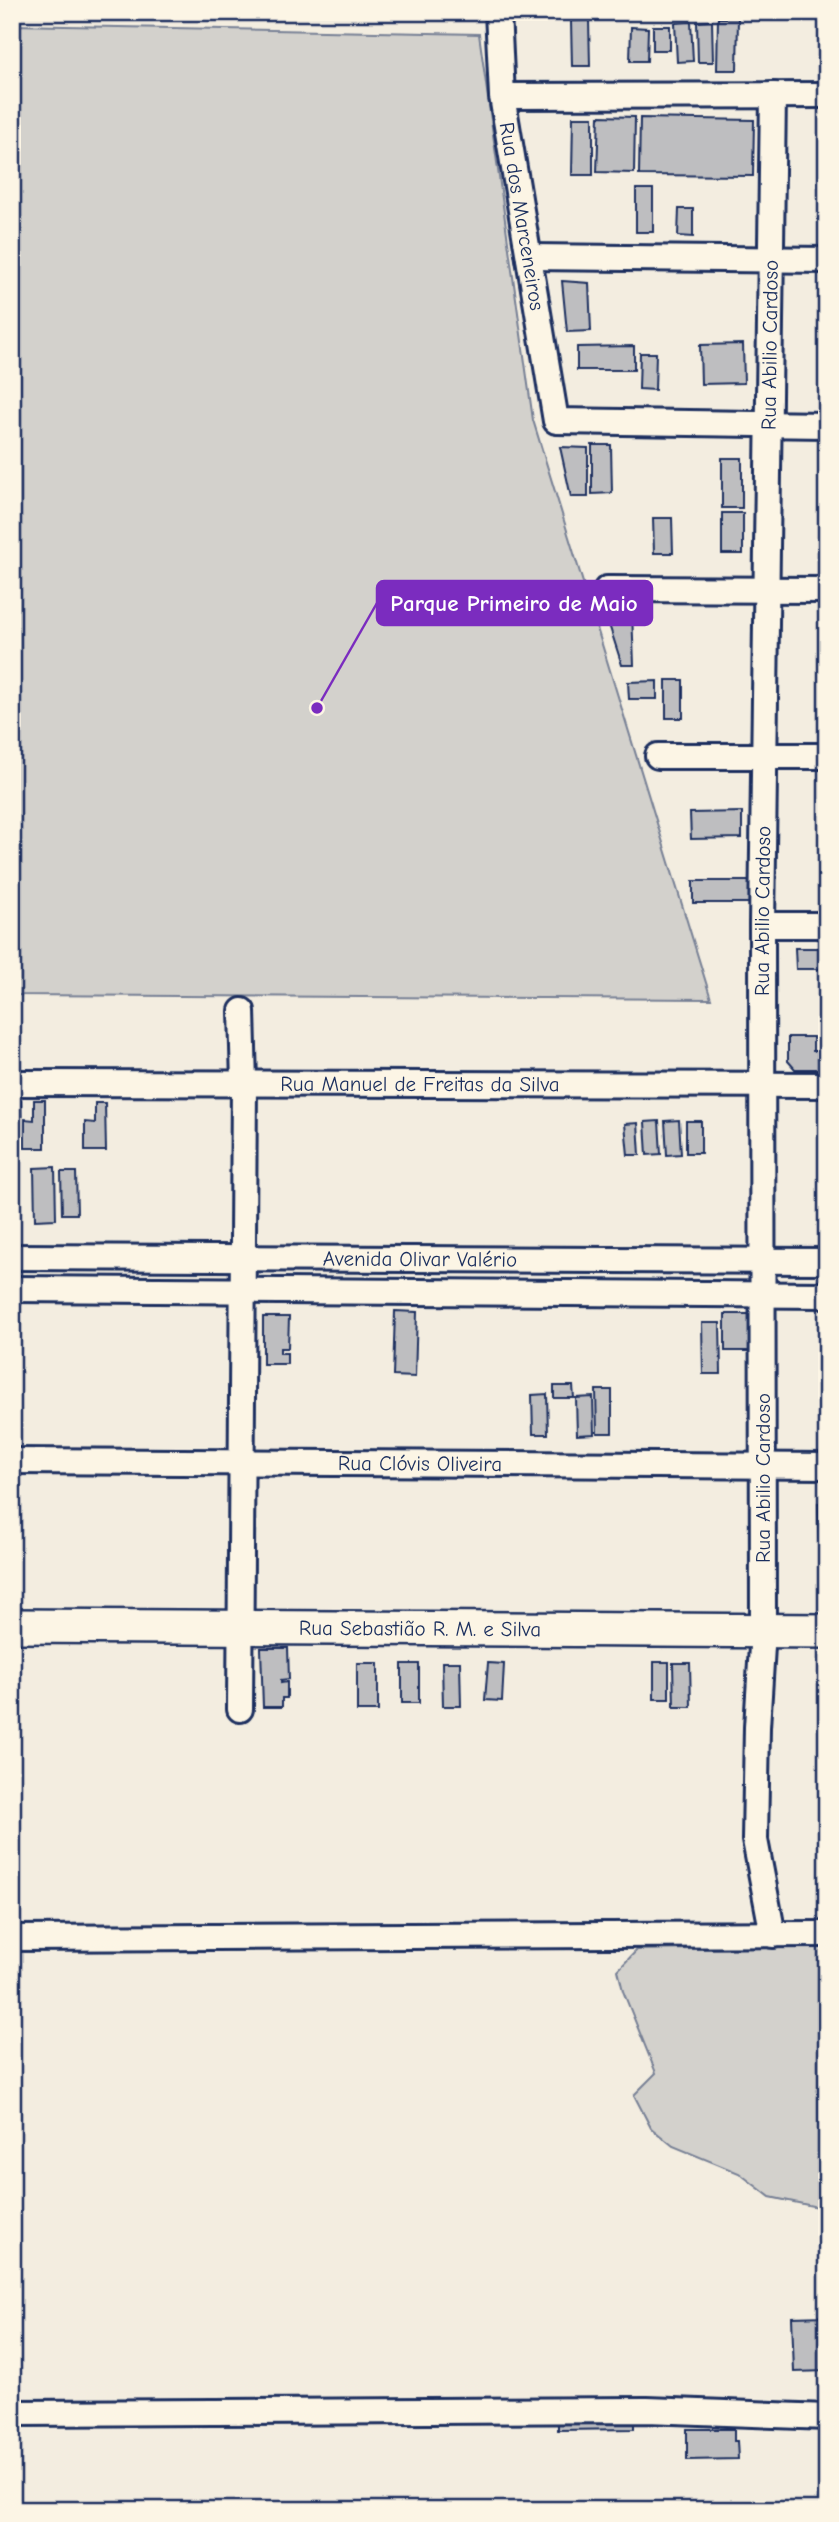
<svg xmlns="http://www.w3.org/2000/svg" width="839" height="2522" viewBox="0 0 839 2522" font-family="'Comic Neue',sans-serif">
<style>
.green{fill:#d3d1cc;stroke:#778095;stroke-width:2}
.building{fill:#bebec0;stroke:#1b2f5e;stroke-width:2}
.lines{fill:none;stroke-linecap:round;stroke-linejoin:round}
.street-casing{stroke:#1b2f5e;stroke-width:30}
.secondary-casing{stroke:#1b2f5e;stroke-width:38}
.street{stroke:#fcf5e5;stroke-width:24}
.secondary{stroke:#fcf5e5;stroke-width:33}
.labels{text-anchor:middle;dominant-baseline:central;stroke-width:7;stroke-linejoin:round;paint-order:stroke}
.street-label{font-size:21px;fill:#1b2f5e;stroke:#fcf5e5}
.leader{fill:none;stroke:#7b2cbf;stroke-width:2.5}
.callout-dot{fill:#7b2cbf;stroke:#fcf5e5;stroke-width:2.5}
.callout{fill:#7b2cbf;stroke:#7b2cbf;stroke-width:2.5}
.callout-label{font-size:23px;text-anchor:middle;font-weight:bold;fill:#fff}
</style>
<rect width="100%" height="100%" fill="#f3ede0"/>
<filter id="ink" filterUnits="userSpaceOnUse"><feTurbulence type="fractalNoise" baseFrequency=".0143" numOctaves="2"/><feDisplacementMap in="SourceGraphic" scale="14" xChannelSelector="R" yChannelSelector="G"/><feConvolveMatrix kernelMatrix="1 2 1 2 8 2 1 2 1" color-interpolation-filters="sRGB"/></filter>
<g filter="url(#ink)">
<path class="green" d="M12,25L479,34L533,420L711,999L12,995Z
M827,1947V2209L770,2197L739,2173L673,2146L651,2128L634,2095L656,2073L623,1991L618,1970L637,1950Z"/>
<path class="building" d="M718,18H738L737,70H717Z
M589,20L590,66H572L571,21Z
M712,21L713,62H698L697,22Z
M691,22L693,61L677,62L675,23Z
M653,26H670V50H653Z
M631,27L648,28L647,61H630Z
M599,116L635,117L634,173L597,172Z
M573,117H593V175H572Z
M640,118L754,120L753,176L639,175Z
M636,189H653V232H636Z
M679,209H693V237L678,236Z
M562,281L589,283L591,331L567,332Z
M743,344L744,383L701,384L700,345Z
M634,346V370H577V347Z
M640,353H656L655,390L639,389Z
M592,445H611L612,493L592,494Z
M560,447L588,448V497H571Z
M722,458H742V508H722Z
M722,513H743V554H722Z
M653,518H672L673,553H654Z
M605,612H632L634,665H622Z
M666,680H683V718H666Z
M657,681V699H629L628,682Z
M742,812V838L691,839L690,813Z
M693,881H749V903H693Z
M795,948H827V969H796Z
M788,1037H813V1051H821V1069H795L788,1061Z
M34,1100H45V1148H25V1119L34,1120Z
M12,1101H21L22,1149H12Z
M95,1103H105L106,1151H85V1122L95,1123Z
M679,1120L681,1154L667,1155L665,1121Z
M659,1121L661,1154L647,1155L645,1122Z
M686,1121H701V1153H686Z
M638,1123L640,1155H628L625,1124Z
M55,1167L56,1219L35,1220L34,1168Z
M61,1172H76L77,1214H62Z
M395,1311L417,1312L415,1377L393,1376Z
M725,1314H752V1351H725Z
M263,1317H289L288,1348H280V1353H287V1364H263Z
M702,1323H720L721,1374H703Z
M554,1386H573L574,1398H554Z
M596,1390H612V1433H597Z
M547,1394L548,1434H533L532,1395Z
M593,1397L594,1434L577,1435L576,1398Z
M818,1503H827V1538H819Z
M261,1648H288L289,1679L281,1680V1683L287,1682V1698H282V1707H263Z
M442,1662H460L461,1706H443Z
M654,1662H669V1699H654Z
M357,1663H378V1711H357Z
M488,1663L504,1664L502,1701L485,1700Z
M673,1663H690L691,1707H674Z
M402,1664H419V1703H402Z
M827,2316V2371L794,2372L792,2317Z
M634,2415V2429L558,2430V2416Z
M687,2429H734V2441H737L738,2459L687,2460Z"/>
<g class="lines">
<defs>
<g id="street">
<path id="s1" d="M498,12L502,96L556,421L827,425"/>
<path d="M502,96L827,95"/>
<path d="M529,257L827,260"/>
<path d="M607,589L827,590"/>
<path d="M658,756H827"/>
<path d="M762,925H827"/>
<path id="s2" d="M12,1083L827,1085"/>
<path id="s3" d="M12,1257L827,1261"/>
<path d="M12,1289L827,1295"/>
<path id="s4" d="M12,1461L827,1466"/>
<path d="M240,1709L244,1083L242,1011"/>
<path id="s5" d="M773,1935L755,1840L757,1727L763,1630L762,925L773,95"/>
<path d="M12,1938L827,1934"/>
<path d="M12,2413L647,2410L827,2417"/>
</g>
<g id="secondary">
<path id="s6" d="M12,1626L827,1631"/>
</g>
</defs>
<use href="#street" class="street-casing"/>
<use href="#secondary" class="secondary-casing"/>
<use href="#street" class="street"/>
<use href="#secondary" class="secondary"/>
</g>
</g>
<g class="labels">
<g class="street-label">
<text stroke="none"><textPath href="#s1" startOffset="206">Rua dos Marceneiros</textPath></text>
<text stroke="none"><textPath href="#s5" startOffset="1592">Rua Abilio Cardoso</textPath></text>
<text stroke="none"><textPath href="#s5" startOffset="1026">Rua Abilio Cardoso</textPath></text>
<text stroke="none"><textPath href="#s2" startOffset="408">Rua Manuel de Freitas da Silva</textPath></text>
<text stroke="none"><textPath href="#s3" startOffset="408">Avenida Olivar Valério</textPath></text>
<text stroke="none"><textPath href="#s4" startOffset="408">Rua Clóvis Oliveira</textPath></text>
<text transform="translate(763 1478) rotate(-90)">Rua Abilio Cardoso</text>
<text stroke="none"><textPath href="#s6" startOffset="408">Rua Sebastião R. M. e Silva</textPath></text>
</g>
</g>
<path class="leader" d="M317 708L377 603"/>
<circle class="callout-dot" cx="317" cy="708" r="7"/>
<rect class="callout" x="377" y="581" width="275" height="44" rx="7"/>
<g class="callout-label">
<text x="514" y="611">Parque Primeiro de Maio</text>
</g>
<rect width="839" height="2522" fill="none" stroke="#fcf5e5" stroke-width="42"/>
<rect x="21" y="21" width="797" height="2480" fill="none" stroke="#1b2f5e" stroke-width="2.5" filter="url(#ink)"/>
</svg>
